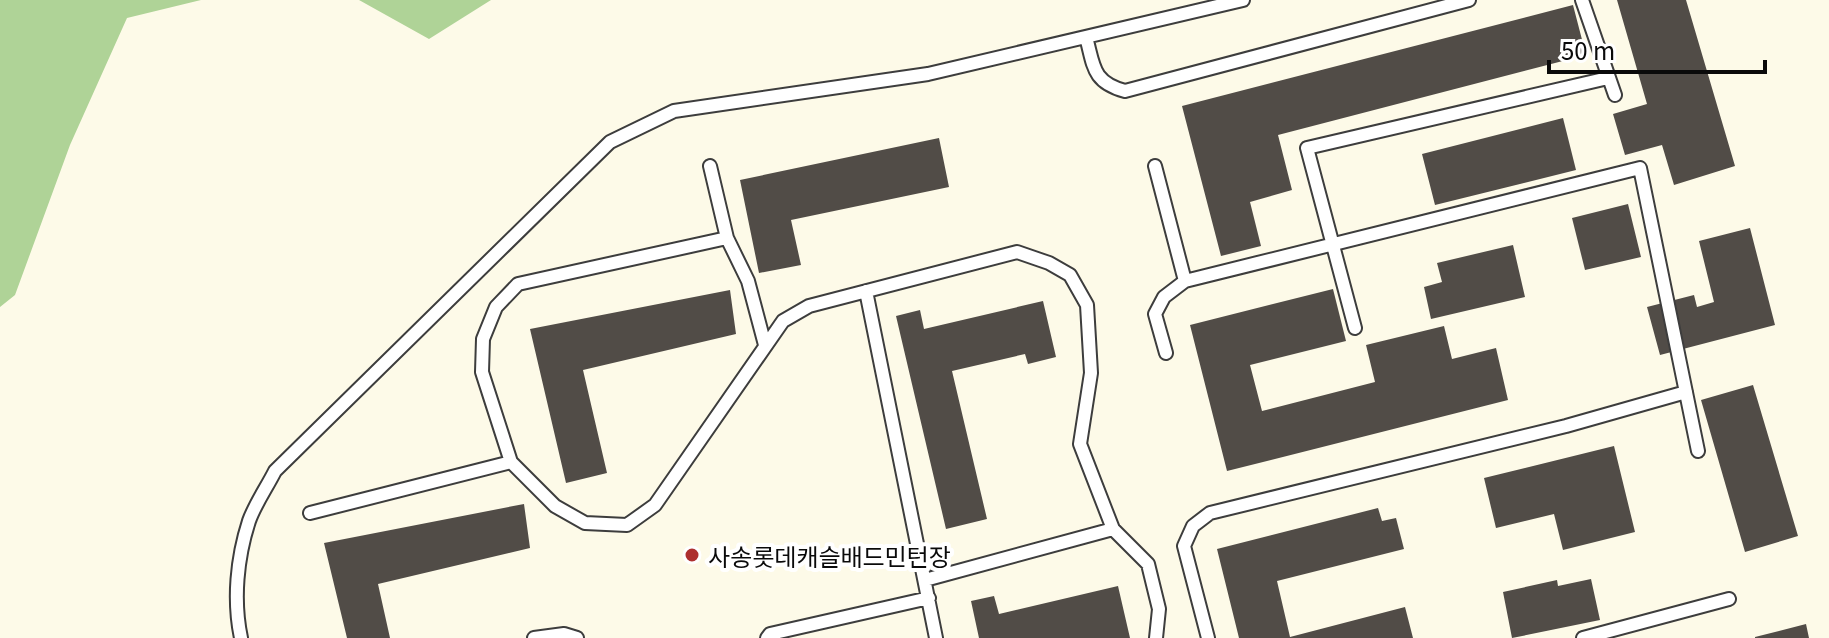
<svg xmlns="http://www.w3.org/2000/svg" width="1829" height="638" viewBox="0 0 1829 638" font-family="Georgia,'Noto Sans KR',serif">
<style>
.forest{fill:#afd397}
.building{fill:#514c47}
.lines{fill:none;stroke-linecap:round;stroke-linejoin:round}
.service-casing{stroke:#3d3d3d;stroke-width:16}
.service{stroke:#fff;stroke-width:12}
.poi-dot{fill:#ad2f2f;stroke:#fff;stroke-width:3}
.labels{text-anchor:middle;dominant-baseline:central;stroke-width:8;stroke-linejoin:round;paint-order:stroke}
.poi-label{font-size:24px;fill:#0a0a0a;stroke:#fff;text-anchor:start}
</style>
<rect width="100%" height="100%" fill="#fdfae8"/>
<path class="forest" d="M0,0H201L127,18L70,145L15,295L0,307Z
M359,0H491L429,39Z"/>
<path class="building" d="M1617,0H1686L1735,166L1674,185L1662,145L1625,155L1613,114L1647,104Z
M1573,5L1586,55L1278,135L1292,190L1250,202L1261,246L1221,256L1182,106Z
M1563,118L1576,170L1435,205L1422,154Z
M939,138L949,187L791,220L801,265L759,273L740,180Z
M1628,204L1641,257L1585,270L1572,218Z
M1750,228L1775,325L1660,355L1647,307L1694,295L1697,307L1714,302L1699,241Z
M1513,245L1525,297L1431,319L1424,287L1442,282L1437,263Z
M1333,289L1346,341L1250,365L1262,411L1375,382L1366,345L1444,326L1452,359L1496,348L1508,400L1227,471L1190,325Z
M730,290L736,334L583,370L607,473L566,483L530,329Z
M1043,301L1056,357L1028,364L1025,354L952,371L987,519L946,529L896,316L920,310L924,329Z
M1753,385L1798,536L1745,552L1701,400Z
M1614,446L1635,532L1563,550L1554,514L1496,528L1484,478Z
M524,504L530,548L378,584L390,638H347L324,543Z
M1378,508L1382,521L1396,518L1404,549L1277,581L1290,637L1405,607L1413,638H1239L1217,549Z
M1591,579L1600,620L1512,638L1503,592L1557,580L1558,586Z
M1118,586L1130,638H979L971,601L994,596L999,614Z
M1806,624L1809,638H1755V637Z"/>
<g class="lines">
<defs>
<path id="service" d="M1582,0L1615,95
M1086,37C1094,66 1092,82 1125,91L1469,0
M710,166L727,238L748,281L765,345
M1155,166L1185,281L1640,168L1698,451
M727,238L518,284L496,307L483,339L482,372L511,462L555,506L585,523L627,525L655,505L783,321L809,306L1017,252L1049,263L1070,275L1087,305L1091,373L1080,444L1113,529L1148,564L1159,609L1156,638
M866,291L936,638
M1355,328L1307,148L1608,78
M1166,353L1155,314L1164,297L1185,281
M310,513L511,462
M925,580L1113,529
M241,638C233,600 237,558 249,521C255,504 267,487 275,471L610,142L674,111L928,74L1243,0
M534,638L564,634L577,638
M767,638L770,634L929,598
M1208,638L1184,546L1193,526L1210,513L1566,426L1686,392
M1583,638L1729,599"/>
</defs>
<use href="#service" class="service-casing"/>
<use href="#service" class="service"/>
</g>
<circle class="poi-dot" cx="692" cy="555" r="8"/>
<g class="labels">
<g class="poi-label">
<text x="708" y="555">사송롯데캐슬배드민턴장</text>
</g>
</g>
<path d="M1549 60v12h216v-12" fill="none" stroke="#0a0a0a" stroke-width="4"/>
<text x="1561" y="60" font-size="24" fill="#0a0a0a" stroke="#ffffff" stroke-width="6" paint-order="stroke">50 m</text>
</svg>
